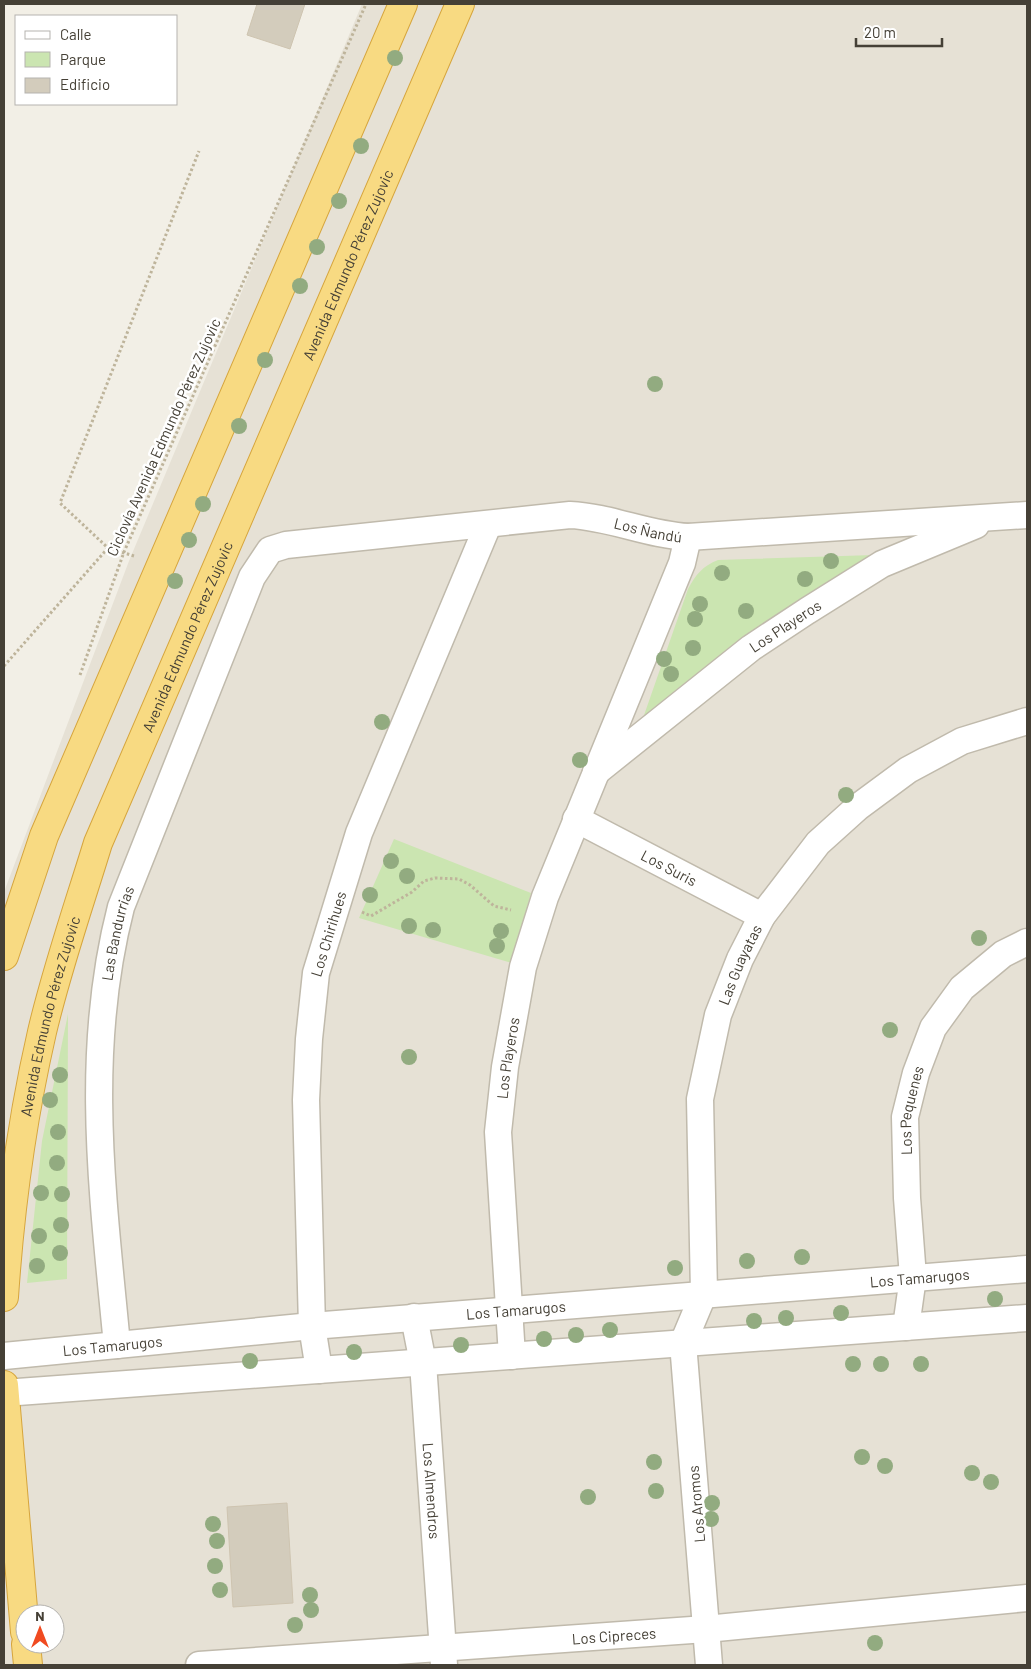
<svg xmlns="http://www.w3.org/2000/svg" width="1031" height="1669" viewBox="0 0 1031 1669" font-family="Barlow,sans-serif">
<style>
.residential{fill:#e6e1d5;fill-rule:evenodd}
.green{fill:#cbe5b1}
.building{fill:#d3ccbc;stroke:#cec4b0}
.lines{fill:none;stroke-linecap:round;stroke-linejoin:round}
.minor-casing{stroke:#c0baac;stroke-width:29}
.trunk-casing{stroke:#d6a53d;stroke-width:30}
.path{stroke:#beb49b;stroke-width:3;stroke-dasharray:2.5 2.5;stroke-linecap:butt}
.minor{stroke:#fff;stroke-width:26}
.trunk{stroke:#f8da82;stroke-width:28}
.tree{fill:#92ab80}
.labels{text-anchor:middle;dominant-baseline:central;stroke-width:5;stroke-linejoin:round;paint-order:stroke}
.street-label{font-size:15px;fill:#454036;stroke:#fff}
</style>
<rect width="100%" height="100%" fill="#f2efe6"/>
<path class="residential" d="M362,4H1027V1665H4V892L129,561ZM25,1614H55V1644H25Z"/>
<path class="green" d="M874,555L746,636L642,721L688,589C696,574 703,566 718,560Z
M394,839L531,893L512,963L359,918Z
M68,1014L67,1279L27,1283L42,1141Z"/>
<path class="building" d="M257,4H305L290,49L247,35Z
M287,1503L293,1603L233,1607L227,1507Z"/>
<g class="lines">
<defs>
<g id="minor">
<path id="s1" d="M596,772L751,648L807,611L882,564L976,525"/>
<path id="s2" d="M576,819L762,916"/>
<path id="s3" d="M414,1317L423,1363L444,1665"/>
<path id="s4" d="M906,1327L913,1277L907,1198L905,1117L916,1073L933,1028L962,988L1003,954L1027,942"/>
<path id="s5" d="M117,1345C103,1196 83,1054 121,907L252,577L270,550L286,545L570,515C611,517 648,535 688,537L1027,515"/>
<path id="s6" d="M4,1356L312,1326L1027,1269"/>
<path id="s7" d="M512,1356L498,1132L505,1067L523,967L545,897L682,563L688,537"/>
<path id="s8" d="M319,1370L312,1326L306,1100L309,1039L316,973L359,833L488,525"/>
<path d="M4,1393L1027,1318"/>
<path id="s9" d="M199,1665L706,1629L1027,1598"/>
<path id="s10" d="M709,1665L683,1343L704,1293L700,1099L718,1015L740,959L762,916L818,843L858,807L908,770L962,741L1027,721"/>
</g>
<g id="trunk">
<path d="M4,956L44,836L403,4"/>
<path id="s11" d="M4,1297C10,1208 22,1119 42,1032C57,968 79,905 98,843L460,4"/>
<path d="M4,1385L25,1632"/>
<path d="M26,1644L28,1665"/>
</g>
</defs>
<use href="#minor" class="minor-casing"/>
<use href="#trunk" class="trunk-casing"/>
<path class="path" d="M134,556L108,548L60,503L199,151
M4,666L108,548
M80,675L124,552L366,4
M362,912L371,916L412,892L424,881L435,878L459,879L470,885L494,906L511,910"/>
<use href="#minor" class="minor"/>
<use href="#trunk" class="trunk"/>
</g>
<g class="tree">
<circle cx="395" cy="58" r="8"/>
<circle cx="361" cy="146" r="8"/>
<circle cx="339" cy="201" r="8"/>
<circle cx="317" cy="247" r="8"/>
<circle cx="300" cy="286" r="8"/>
<circle cx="265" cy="360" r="8"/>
<circle cx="655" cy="384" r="8"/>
<circle cx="239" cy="426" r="8"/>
<circle cx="203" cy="504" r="8"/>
<circle cx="189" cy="540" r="8"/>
<circle cx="831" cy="561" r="8"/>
<circle cx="722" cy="573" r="8"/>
<circle cx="805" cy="579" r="8"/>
<circle cx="175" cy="581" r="8"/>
<circle cx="700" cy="604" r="8"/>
<circle cx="746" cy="611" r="8"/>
<circle cx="695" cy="619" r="8"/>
<circle cx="693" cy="648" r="8"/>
<circle cx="664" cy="659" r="8"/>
<circle cx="671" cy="674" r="8"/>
<circle cx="382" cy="722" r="8"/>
<circle cx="580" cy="760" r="8"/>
<circle cx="846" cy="795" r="8"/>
<circle cx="391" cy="861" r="8"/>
<circle cx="407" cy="876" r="8"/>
<circle cx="370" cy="895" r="8"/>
<circle cx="409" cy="926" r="8"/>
<circle cx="433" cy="930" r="8"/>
<circle cx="501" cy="931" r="8"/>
<circle cx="979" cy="938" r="8"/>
<circle cx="497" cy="946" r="8"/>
<circle cx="890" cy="1030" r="8"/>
<circle cx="409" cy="1057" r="8"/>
<circle cx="60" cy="1075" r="8"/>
<circle cx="50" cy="1100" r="8"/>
<circle cx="58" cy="1132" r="8"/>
<circle cx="57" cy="1163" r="8"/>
<circle cx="41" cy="1193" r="8"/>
<circle cx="62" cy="1194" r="8"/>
<circle cx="61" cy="1225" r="8"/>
<circle cx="39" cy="1236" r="8"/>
<circle cx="60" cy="1253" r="8"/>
<circle cx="802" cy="1257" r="8"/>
<circle cx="747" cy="1261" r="8"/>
<circle cx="37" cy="1266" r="8"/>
<circle cx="675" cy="1268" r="8"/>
<circle cx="995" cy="1299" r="8"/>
<circle cx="841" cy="1313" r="8"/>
<circle cx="786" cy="1318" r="8"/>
<circle cx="754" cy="1321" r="8"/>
<circle cx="610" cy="1330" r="8"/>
<circle cx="576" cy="1335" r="8"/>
<circle cx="544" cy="1339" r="8"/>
<circle cx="461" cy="1345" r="8"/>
<circle cx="354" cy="1352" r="8"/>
<circle cx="250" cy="1361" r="8"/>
<circle cx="853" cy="1364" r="8"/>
<circle cx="881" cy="1364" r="8"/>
<circle cx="921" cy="1364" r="8"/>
<circle cx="862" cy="1457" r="8"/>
<circle cx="654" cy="1462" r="8"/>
<circle cx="885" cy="1466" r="8"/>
<circle cx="972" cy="1473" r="8"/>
<circle cx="991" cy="1482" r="8"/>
<circle cx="656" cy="1491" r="8"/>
<circle cx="588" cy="1497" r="8"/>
<circle cx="712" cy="1503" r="8"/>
<circle cx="711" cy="1519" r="8"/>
<circle cx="213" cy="1524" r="8"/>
<circle cx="217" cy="1541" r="8"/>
<circle cx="215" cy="1566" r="8"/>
<circle cx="220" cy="1590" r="8"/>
<circle cx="310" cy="1595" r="8"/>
<circle cx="311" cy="1610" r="8"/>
<circle cx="295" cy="1625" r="8"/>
<circle cx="875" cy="1643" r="8"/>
</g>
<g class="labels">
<g class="street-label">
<text stroke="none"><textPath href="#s11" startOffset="1095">Avenida Edmundo Pérez Zujovic</textPath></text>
<text transform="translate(163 437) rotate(-66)">Ciclovía Avenida Edmundo Pérez Zujovic</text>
<text stroke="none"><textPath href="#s5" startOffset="1210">Los Ñandú</textPath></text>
<text stroke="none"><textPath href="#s1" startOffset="239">Los Playeros</textPath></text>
<text stroke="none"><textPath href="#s11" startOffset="690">Avenida Edmundo Pérez Zujovic</textPath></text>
<text stroke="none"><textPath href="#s2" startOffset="105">Los Suris</textPath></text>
<text stroke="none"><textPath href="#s5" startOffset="414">Las Bandurrias</textPath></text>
<text stroke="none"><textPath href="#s8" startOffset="439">Los Chirihues</textPath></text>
<text stroke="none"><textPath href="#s10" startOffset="712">Las Guayatas</textPath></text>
<text stroke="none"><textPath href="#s11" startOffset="285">Avenida Edmundo Pérez Zujovic</textPath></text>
<text stroke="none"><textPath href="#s7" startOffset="299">Los Playeros</textPath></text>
<text stroke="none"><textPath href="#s4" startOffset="218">Los Pequenes</textPath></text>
<text stroke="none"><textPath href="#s6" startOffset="919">Los Tamarugos</textPath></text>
<text stroke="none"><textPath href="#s6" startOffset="514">Los Tamarugos</textPath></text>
<text stroke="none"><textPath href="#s6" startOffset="109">Los Tamarugos</textPath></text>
<text stroke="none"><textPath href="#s3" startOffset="175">Los Almendros</textPath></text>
<text transform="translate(696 1504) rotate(-95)">Los Aromos</text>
<text stroke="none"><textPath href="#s9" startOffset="416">Los Cipreces</textPath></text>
</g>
</g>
<rect width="1031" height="1669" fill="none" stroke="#454036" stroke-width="10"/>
<rect x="15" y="15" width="162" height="90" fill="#ffffff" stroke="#b5b3af"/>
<rect x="25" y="31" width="25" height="8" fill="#ffffff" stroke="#b5b3af"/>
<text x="60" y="40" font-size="15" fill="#454036">Calle</text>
<rect x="25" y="52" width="25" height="15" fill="#cbe5b1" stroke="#b5b3af"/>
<text x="60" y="65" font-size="15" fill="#454036">Parque</text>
<rect x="25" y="78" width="25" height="15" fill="#d3ccbc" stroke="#b5b3af"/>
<text x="60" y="90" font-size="15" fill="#454036">Edificio</text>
<g transform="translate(40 1629)"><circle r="24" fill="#ffffff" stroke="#b5b3af"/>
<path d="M0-4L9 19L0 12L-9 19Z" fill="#f04a20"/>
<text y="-8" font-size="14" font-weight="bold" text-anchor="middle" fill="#454036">N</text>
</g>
<path d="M856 38v8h86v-8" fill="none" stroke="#454036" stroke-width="2.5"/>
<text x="864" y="38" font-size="15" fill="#454036" stroke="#ffffff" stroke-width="4" paint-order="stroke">20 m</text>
</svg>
